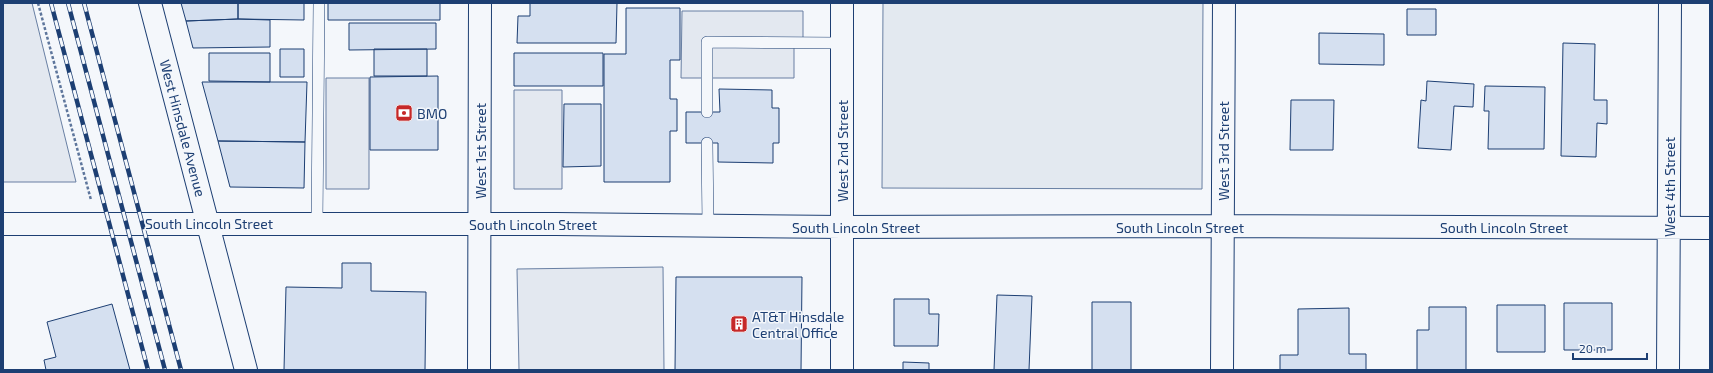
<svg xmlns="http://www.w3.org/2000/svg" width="1713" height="373" viewBox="0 0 1713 373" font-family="'Exo 2',sans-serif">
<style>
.green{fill:#e3e9f0;stroke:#687fa3}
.parking{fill:#e3e8f0;stroke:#687fa3}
.building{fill:#d5e0f0;stroke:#1d3f73}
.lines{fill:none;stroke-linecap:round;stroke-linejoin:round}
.lane-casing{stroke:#1d3f73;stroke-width:12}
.street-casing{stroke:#1d3f73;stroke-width:24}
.path{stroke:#5e769c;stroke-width:2.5;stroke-dasharray:3 2;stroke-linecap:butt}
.lane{stroke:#f4f7fb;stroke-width:11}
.street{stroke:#f4f7fb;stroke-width:22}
.rail-casing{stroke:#1d3f73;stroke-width:4.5}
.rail{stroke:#f4f7fb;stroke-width:3;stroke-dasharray:9;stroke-linecap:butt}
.labels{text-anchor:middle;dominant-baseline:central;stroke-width:3;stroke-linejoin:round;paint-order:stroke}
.poi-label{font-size:14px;fill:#1d3f73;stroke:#f4f7fb;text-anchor:start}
.street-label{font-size:14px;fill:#1d3f73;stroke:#f4f7fb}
</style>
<rect width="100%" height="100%" fill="#f4f7fb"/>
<path class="green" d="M883,3H1203L1202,189L882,188Z"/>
<path class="parking" d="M3,3H32L76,182H3Z
M682,11H803V45H794V78H681Z
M326,78H369V189H326Z
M514,90H562V189H514Z
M663,267L664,370H519L517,269Z"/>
<path class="building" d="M181,3H238V19L186,21Z
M238,3H304V20L238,19Z
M328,3H440V20H328Z
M530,3H617L616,43H517L518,16H530Z
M626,8H680V60H670V99H677V131H670V182H604V54H626Z
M1407,9H1436V35H1407Z
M238,19L270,20V47L193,48L186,21Z
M349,23H436V49L349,50Z
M1319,33L1384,34V65L1319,64Z
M1563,43L1595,44L1594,100H1607V124L1597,123L1596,157L1561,156Z
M280,49H304V77H280Z
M374,49H427V76H374Z
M209,53H270V82L209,81Z
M514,53H603V86H514Z
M438,76V150H370V77Z
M1427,81L1474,84L1473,107L1454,106L1451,150L1418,148L1421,100L1426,101Z
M202,82H307L305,142L218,141Z
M1485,86L1545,87L1544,149H1488L1489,111H1484Z
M719,89L772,90V108H779V143H773V163L718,162V143H686V112H720Z
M1291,100H1334L1333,150H1290Z
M564,104H601V166L563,167Z
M218,141L305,142L304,188L230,187Z
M342,263H371V291L426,292L425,370H284L286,287L342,288Z
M676,277H802L801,370H675Z
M997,295L1032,296L1029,370H994Z
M894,299H929V314H939L938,346H894Z
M1092,302H1131V370H1061H1092Z
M1564,303H1612V350H1564Z
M112,304L130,370H46L44,360L56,357L47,322Z
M1497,305H1545V352H1497Z
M1429,307H1466V370H1417V330H1429Z
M1349,308V354H1366V370H1280V355H1298V309Z
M903,362L929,363V370H903Z"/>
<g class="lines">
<defs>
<path id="lane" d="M707,112V42L842,43
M707,143L708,225
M317,223L319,3"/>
<path id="street" d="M150,3L246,370
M842,3V370
M3,224H556L842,227L1223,226L1710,228
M479,370L480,3
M1222,370L1224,3
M1668,370L1670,3"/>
</defs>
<use href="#lane" class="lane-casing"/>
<use href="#street" class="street-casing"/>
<path class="path" d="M38,3L91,200"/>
<use href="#lane" class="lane"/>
<use href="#street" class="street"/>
<defs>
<path id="rail" d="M51,3L148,370
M68,3L165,370
M84,3L181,370"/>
</defs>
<use href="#rail" class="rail-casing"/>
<use href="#rail" class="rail"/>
</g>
<defs>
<symbol id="bank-square" viewBox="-11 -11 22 22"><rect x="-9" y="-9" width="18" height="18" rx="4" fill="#c62828" stroke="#f4f7fb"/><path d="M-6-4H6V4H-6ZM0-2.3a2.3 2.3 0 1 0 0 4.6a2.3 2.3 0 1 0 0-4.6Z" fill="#fff"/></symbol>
<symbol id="building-square" viewBox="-11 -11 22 22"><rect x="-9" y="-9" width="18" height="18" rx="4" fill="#c62828" stroke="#f4f7fb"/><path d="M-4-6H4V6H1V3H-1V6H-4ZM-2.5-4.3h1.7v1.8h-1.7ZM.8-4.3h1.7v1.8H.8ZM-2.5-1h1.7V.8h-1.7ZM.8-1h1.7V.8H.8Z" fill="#fff"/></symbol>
</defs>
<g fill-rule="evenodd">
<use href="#bank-square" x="394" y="103" width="20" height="20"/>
<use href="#building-square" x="729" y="314" width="20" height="20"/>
</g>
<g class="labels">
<g class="poi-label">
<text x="417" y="113">BMO</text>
<text x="752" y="316">AT&amp;T Hinsdale<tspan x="752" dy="16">Central Office</tspan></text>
</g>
<g class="street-label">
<text transform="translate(183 128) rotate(75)">West Hinsdale Avenue</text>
<text transform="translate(480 151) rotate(-90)">West 1st Street</text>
<text transform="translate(842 151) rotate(-90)">West 2nd Street</text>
<text transform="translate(1223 151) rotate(-90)">West 3rd Street</text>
<text transform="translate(1669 187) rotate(-90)">West 4th Street</text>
<text x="209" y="223">South Lincoln Street</text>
<text x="533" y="224">South Lincoln Street</text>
<text x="856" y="227">South Lincoln Street</text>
<text x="1180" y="227">South Lincoln Street</text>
<text x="1504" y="227">South Lincoln Street</text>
</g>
</g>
<rect width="1713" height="373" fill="none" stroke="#1d3f73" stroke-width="8"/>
<path d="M1573 353v6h74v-6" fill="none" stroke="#1d3f73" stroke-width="2"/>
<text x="1579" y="353" font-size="12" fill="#1d3f73" stroke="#f4f7fb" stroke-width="3" paint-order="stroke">20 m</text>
</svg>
